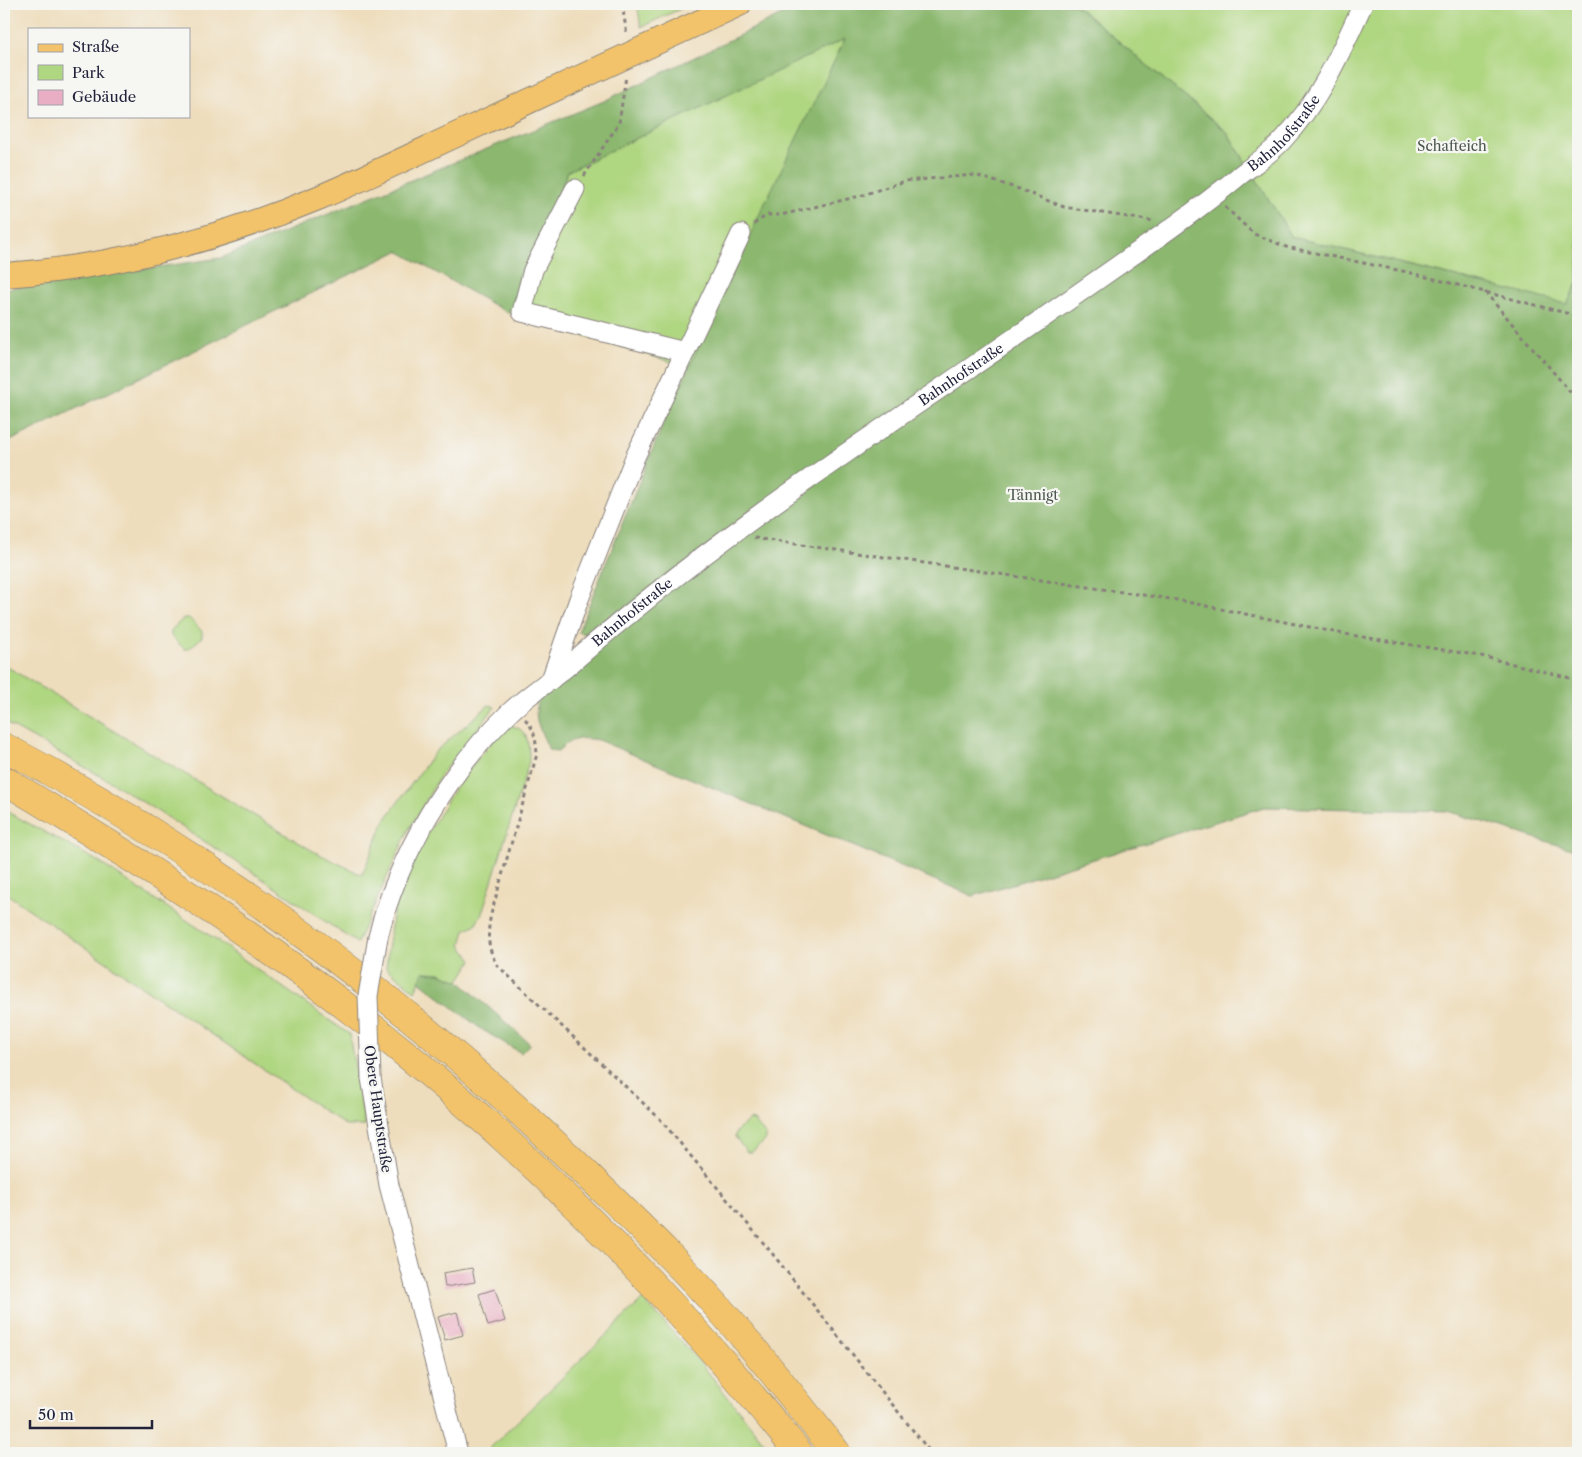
<svg xmlns="http://www.w3.org/2000/svg" width="1582" height="1457" viewBox="0 0 1582 1457" font-family="'Libre Caslon Text',serif">
<style>
.green{fill:#afd680;stroke:#687c5e}
.forest{fill:#8bb76e;stroke:#566c54}
.building{fill:#e9aec3}
.lines{fill:none;stroke-linecap:round;stroke-linejoin:round}
.minor-casing{stroke:#88807c;stroke-width:21}
.major-casing{stroke:#88807c;stroke-width:26}
.highway-casing{stroke:#88807c;stroke-width:29}
.path{stroke:#88807c;stroke-width:3;stroke-dasharray:4 4;stroke-linecap:butt}
.minor{stroke:#fff;stroke-width:19}
.major{stroke:#f2c36a;stroke-width:24}
.highway{stroke:#f2c36a;stroke-width:28}
.minor-bridge-casing{stroke:#88807c;stroke-width:21;stroke-linecap:butt}
.minor-bridge{stroke:#fff;stroke-width:19}
.labels{text-anchor:middle;dominant-baseline:central;stroke-width:4.5;stroke-linejoin:round;paint-order:stroke}
.street-label{font-size:14px;fill:#22223b;stroke:#f6f6f2}
.park-label{font-size:14px;fill:#4c5850;stroke:#f6f6f2}
</style>
<rect width="100%" height="100%" fill="#f6f6f2"/>
<filter id="ink" filterUnits="userSpaceOnUse"><feTurbulence type="fractalNoise" baseFrequency=".02" numOctaves="2"/><feDisplacementMap in="SourceGraphic" scale="10" xChannelSelector="R" yChannelSelector="G"/><feConvolveMatrix kernelMatrix="1 2 1 2 8 2 1 2 1" color-interpolation-filters="sRGB"/></filter>
<filter id="wash" filterUnits="userSpaceOnUse"><feTurbulence type="fractalNoise" baseFrequency=".0096" numOctaves="4" result="noise"/><feDisplacementMap in="SourceGraphic" scale="20" xChannelSelector="R" yChannelSelector="G"/><feGaussianBlur stdDeviation="1.12" result="paint"/><feColorMatrix in="noise" values="0 0 0 0 0 0 0 0 0 0 0 0 0 0 0 0 0 1.4 0 .05"/><feComposite in="paint" operator="in"/></filter>
<g filter="url(#wash)">
<rect width="100%" height="100%" fill="#eeddbc"/>
<path class="green" d="M637,4H691L641,27Z
M1074,4H1578V390L1486,284L1292,237L1227,132Z
M846,38L689,367L508,313L568,171Z
M184,618H189L202,631V637L189,649H184L171,636V630Z
M4,665L313,851L362,875L385,820L435,752L489,705L495,707L442,773L408,831L357,943L251,871L113,783L4,722Z
M506,725C529,727 529,742 529,762L482,913L476,924L465,930L461,945L472,960L459,981L439,973L424,972L415,991L386,968L392,918L409,865L457,784Z
M4,810L94,859L209,935L349,1034L365,1126H346L4,892Z
M749,1120L754,1121L766,1135V1140L752,1152H747L735,1137L736,1132Z
M643,1299L703,1366L773,1453H485Z"/>
<path class="forest" d="M804,4H1074L1227,132L1292,237L1567,304L1578,282V851L1447,811L1264,807L973,896L598,740C580,737 571,738 558,751L549,750C540,728 530,716 541,694L603,639L578,632L665,419L762,209L845,39L568,171L508,313L398,251L4,444V289L221,258L604,101Z
M423,972L439,973L459,981L530,1044L521,1053L481,1029L419,981Z"/>
<g id="blocks">
<path class="building" d="M472,1268L475,1282L445,1287L443,1273Z
M495,1289L505,1321L488,1326L479,1294Z
M457,1312L463,1335L445,1340L438,1317Z"/>
</g>
</g>
<g filter="url(#ink)">
<use href="#blocks" fill-opacity="0" stroke="#88807c" stroke-width="1"/>
<g class="lines">
<defs>
<g id="minor">
<path d="M685,352L741,234"/>
<path d="M551,680L579,599L635,457L685,352L522,312L533,270L575,189"/>
<path id="s1" d="M378,937C398,855 449,770 510,712C530,693 555,678 575,660C731,523 907,414 1076,295C1131,256 1187,219 1239,176C1253,165 1270,154 1282,141C1319,102 1341,52 1363,4"/>
<path d="M371,1078L389,1185L458,1453"/>
</g>
<path id="major" d="M4,275C111,268 219,239 318,198C370,176 421,151 473,127C562,86 650,45 739,4"/>
<path id="highway" d="M4,747C221,861 418,1011 594,1181C638,1224 682,1266 722,1312C762,1357 800,1406 837,1453
M4,780C140,861 273,946 396,1046C545,1166 679,1304 799,1453"/>
</defs>
<use href="#minor" class="minor-casing"/>
<use href="#major" class="major-casing"/>
<use href="#highway" class="highway-casing"/>
<path class="path" d="M622,4L627,35
M584,176L619,123L626,76
M1225,207L1254,234L1286,247L1407,272L1578,316
M754,224L767,215H781L860,196L905,181L975,175L1019,189L1064,207L1153,221
M1485,292L1578,401
M754,538L1177,600L1344,634L1481,656L1578,680
M525,719C535,729 536,741 537,754L491,914C487,934 487,947 497,965L660,1119L771,1252L931,1453"/>
<use href="#minor" class="minor"/>
<use href="#major" class="major"/>
<use href="#highway" class="highway"/>
<defs>
<path id="minor-bridge" d="M371,1078L368,996L378,937"/>
</defs>
<use href="#minor-bridge" class="minor-bridge-casing"/>
<use href="#minor-bridge" class="minor-bridge"/>
</g>
</g>
<g class="labels">
<g class="street-label">
<text stroke="none"><textPath href="#s1" startOffset="1232">Bahnhofstraße</textPath></text>
<text stroke="none"><textPath href="#s1" startOffset="828">Bahnhofstraße</textPath></text>
<text stroke="none"><textPath href="#s1" startOffset="422">Bahnhofstraße</textPath></text>
<text transform="translate(378 1109) rotate(82)">Obere Hauptstraße</text>
</g>
<g class="park-label">
<text x="1452" y="146">Schafteich</text>
<text x="1033" y="495">Tännigt</text>
</g>
</g>
<rect width="1582" height="1457" fill="none" stroke="#f6f6f2" stroke-width="20"/>
<rect x="28" y="28" width="162" height="90" fill="#f6f6f2" stroke="#a1a1a9"/>
<rect x="38" y="44" width="25" height="8" fill="#f2c36a" stroke="#a1a1a9"/>
<text x="72" y="52" font-size="15" fill="#22223b">Straße</text>
<rect x="38" y="65" width="25" height="15" fill="#afd680" stroke="#a1a1a9"/>
<text x="72" y="78" font-size="15" fill="#22223b">Park</text>
<rect x="38" y="90" width="25" height="15" fill="#e9aec3" stroke="#a1a1a9"/>
<text x="72" y="102" font-size="15" fill="#22223b">Gebäude</text>
<path d="M30 1420v8h122v-8" fill="none" stroke="#22223b" stroke-width="2.5"/>
<text x="38" y="1420" font-size="15" fill="#22223b" stroke="#f6f6f2" stroke-width="4" paint-order="stroke">50 m</text>
</svg>
